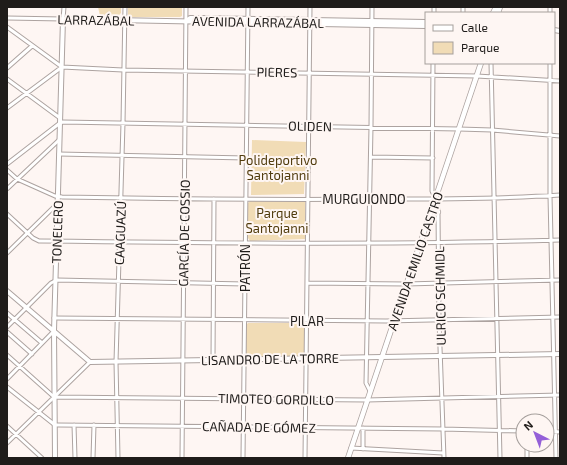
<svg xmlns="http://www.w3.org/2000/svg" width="567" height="465" viewBox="0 0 567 465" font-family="'Exo 2',sans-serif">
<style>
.green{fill:#f1dcb6}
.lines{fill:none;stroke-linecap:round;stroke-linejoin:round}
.minor-casing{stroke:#ada3a0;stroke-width:5}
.tertiary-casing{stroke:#ada3a0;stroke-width:6}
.secondary-casing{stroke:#ada3a0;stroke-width:6}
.minor{stroke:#fff;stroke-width:3}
.tertiary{stroke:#fff;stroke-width:4}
.secondary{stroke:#fff;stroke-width:4.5}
.labels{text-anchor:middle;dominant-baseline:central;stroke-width:4;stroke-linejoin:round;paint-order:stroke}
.street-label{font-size:13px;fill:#1f1c1a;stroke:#fef6f3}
.park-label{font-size:13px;fill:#513c0d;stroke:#fef6f3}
</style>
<rect width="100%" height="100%" fill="#fef6f3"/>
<path class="green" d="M98,7H121V13L118,16H100Z
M128,7H182V16L180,17H130L128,15Z
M252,140L306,142L304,194L251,195Z
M250,201L305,202V239L250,241L248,238V203Z
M248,323H302L304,325V353L302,356L248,358L245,355L246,325Z"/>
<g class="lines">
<defs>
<path id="minor" d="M434,13V7
M463,13V7
M550,13V7
M7,18L63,19L64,7
M7,27L62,67L123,70L477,76L560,81
M433,63L432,191L437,202L438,212L439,320L444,458
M491,63L500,458
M550,63V196L556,458
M7,68L32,46
M7,79L60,118
M7,108L62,67
M59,154L246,158
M371,157L433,158
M7,164L60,123L63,122L459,129L492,130L560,136
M7,170L17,179L55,196L62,197C170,199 277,200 385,199C443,199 502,199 560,195
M7,189L59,140
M7,214L33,238L39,241C213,243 386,245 560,240
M7,253L58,203
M307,283L406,284L560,280
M7,313L42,343
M54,318L386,321L560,317
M7,327L51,283L57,280L245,284
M7,332L32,354
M7,355L54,397L367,400L560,395
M213,360L214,199
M7,379L54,331
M7,387L55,425H58L443,429L523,431
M370,391L366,383L371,127L372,7
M74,425L75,458
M7,426L42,458
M363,428V449
M547,431L560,432
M7,443L90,362
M351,448L443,453
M93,458L94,425
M118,458L116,362L123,123L125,7
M182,458L186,7
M243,458L248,7
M305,458L310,7
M527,458V445"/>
<path id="tertiary" d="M186,21L190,18H198L426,22
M554,30L560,31
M7,291L90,362L560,354
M55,458L54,331L63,19L426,26"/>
<path id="secondary" d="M493,13L496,7
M498,13L500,7
M432,211L435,209L438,212
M348,458L481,63"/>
</defs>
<use href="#minor" class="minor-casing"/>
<use href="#tertiary" class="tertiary-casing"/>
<use href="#secondary" class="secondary-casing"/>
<use href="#minor" class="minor"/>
<use href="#tertiary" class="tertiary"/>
<use href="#secondary" class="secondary"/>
</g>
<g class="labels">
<g class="street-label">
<text transform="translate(96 20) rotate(1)">LARRAZÁBAL</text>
<text transform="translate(258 22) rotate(1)">AVENIDA LARRAZÁBAL</text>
<text transform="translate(277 72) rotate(1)">PIERES</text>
<text transform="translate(310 126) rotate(1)">OLIDEN</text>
<text x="364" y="199">MURGUIONDO</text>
<text transform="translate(57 232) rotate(-88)">TONELERO</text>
<text transform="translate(120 233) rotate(-88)">CAAGUAZÚ</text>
<text transform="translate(184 233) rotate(-89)">GARCÍA DE COSSIO</text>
<text transform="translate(415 261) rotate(-71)">AVENIDA EMILIO CASTRO</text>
<text transform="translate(245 268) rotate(-90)">PATRÓN</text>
<text transform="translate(440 296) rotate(-91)">ULRICO SCHMIDL</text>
<text x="307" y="321">PILAR</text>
<text transform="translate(270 359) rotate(-1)">LISANDRO DE LA TORRE</text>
<text transform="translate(276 399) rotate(1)">TIMOTEO GORDILLO</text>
<text transform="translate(259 427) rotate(1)">CAÑADA DE GÓMEZ</text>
</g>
<g class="park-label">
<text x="278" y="160">Polideportivo<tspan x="278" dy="15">Santojanni</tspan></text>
<text x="277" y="213">Parque<tspan x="277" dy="15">Santojanni</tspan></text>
</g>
</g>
<rect width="567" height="465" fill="none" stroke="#1f1c1a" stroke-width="16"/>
<rect x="425" y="12" width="130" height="52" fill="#fef6f3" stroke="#a59f9c"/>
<rect x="433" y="25" width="20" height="6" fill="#ffffff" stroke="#a59f9c"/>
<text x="461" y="32" font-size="12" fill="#1f1c1a">Calle</text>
<rect x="433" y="42" width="20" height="12" fill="#f1dcb6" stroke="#a59f9c"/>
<text x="461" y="52" font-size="12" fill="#1f1c1a">Parque</text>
<g transform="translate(535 433) rotate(318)"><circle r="19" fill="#fef6f3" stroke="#a59f9c"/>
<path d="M0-3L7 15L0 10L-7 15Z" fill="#945fd8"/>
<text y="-6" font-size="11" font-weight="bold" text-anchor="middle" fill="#1f1c1a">N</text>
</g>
</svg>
